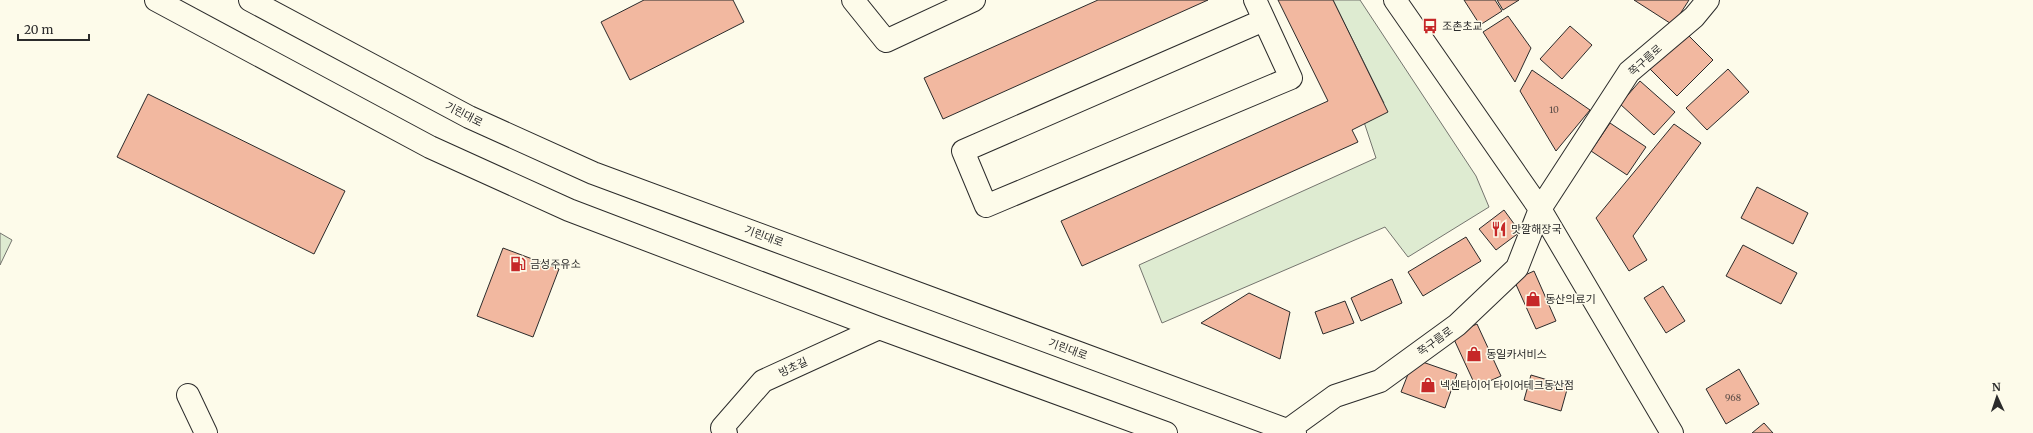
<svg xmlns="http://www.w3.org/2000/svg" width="2033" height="433" viewBox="0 0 2033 433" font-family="Merriweather,'Noto Sans KR',serif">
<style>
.green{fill:#deebd1;stroke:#74746e}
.building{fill:#f2b8a0;stroke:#2b2b2b}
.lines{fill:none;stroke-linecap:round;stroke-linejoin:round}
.minor-casing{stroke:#2b2b2b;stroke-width:24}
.minor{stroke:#fdfbea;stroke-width:22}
.labels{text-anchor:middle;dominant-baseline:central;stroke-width:3;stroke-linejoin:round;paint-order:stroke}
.number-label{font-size:9px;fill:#5d4e48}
.poi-label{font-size:11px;fill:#2b2b2b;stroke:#fdfbea;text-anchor:start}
.street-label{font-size:11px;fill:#2b2b2b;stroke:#fdfbea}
</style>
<rect width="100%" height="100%" fill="#fdfbea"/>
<path class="green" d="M1333,0H1360L1476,176L1489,207L1408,257L1385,227L1162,323L1139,265L1376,158L1361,113L1384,103Z
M0,233L12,240L0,265Z"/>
<path class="building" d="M644,0H733L744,22L630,80L601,22Z
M1098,0H1208L943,119L924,78Z
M1278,0H1333L1388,112L1352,130L1358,142L1082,266L1061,221L1328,101Z
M1464,0H1495L1502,11L1480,25Z
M1497,0H1519L1503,10Z
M1634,0H1689L1673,25Z
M1508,16L1531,48L1515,82L1483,32Z
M1570,26L1592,45L1562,79L1540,59Z
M1685,32L1713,60L1677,96L1649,68Z
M1728,69L1749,92L1707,130L1686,108Z
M1532,70L1590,110L1556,151L1520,91Z
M1640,81L1675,112L1654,135L1620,104Z
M148,94L345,191L314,254L117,157Z
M1610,123L1646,147L1627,175L1591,151Z
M1674,124L1701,143L1633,236L1647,260L1629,271L1596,218Z
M1757,187L1808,213L1793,244L1741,218Z
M1504,210L1520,232L1496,250L1479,229Z
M1466,237L1481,261L1423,296L1408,272Z
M1743,245L1797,273L1781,304L1726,276Z
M503,248L559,269L533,337L477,316Z
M1534,271L1556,321L1536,329L1514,280Z
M1392,279L1402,303L1361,321L1351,298Z
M1663,286L1685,321L1666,333L1644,298Z
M1249,293L1290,312L1280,359L1201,323Z
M1345,301L1354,323L1323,334L1315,312Z
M1477,324L1501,376L1476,387L1452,335Z
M1414,359L1457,374L1445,408L1401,392Z
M1739,369L1759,404L1726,424L1706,389Z
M1531,375L1568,386L1561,411L1524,400Z
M1764,423L1773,433H1752Z"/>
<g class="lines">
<defs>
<path id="minor" d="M156,0L430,147L569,210L879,328L1166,433
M250,0L469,117L593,173L1295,433
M853,0L886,41L974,0
M1255,0L1291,78L986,206L963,151L1264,20
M1395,0L1540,209L1672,433
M188,395L206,433
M1288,430L1335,396L1380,381L1457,325L1517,268L1540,209L1629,72L1694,17L1708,0
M726,433L722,428L763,381L879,328"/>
</defs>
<use href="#minor" class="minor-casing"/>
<use href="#minor" class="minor"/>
</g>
<defs>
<symbol id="bus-bare" viewBox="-9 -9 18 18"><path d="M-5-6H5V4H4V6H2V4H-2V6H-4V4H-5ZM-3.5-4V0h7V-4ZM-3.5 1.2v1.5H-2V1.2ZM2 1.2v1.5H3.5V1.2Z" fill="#c62828" stroke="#fdfbea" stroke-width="2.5" paint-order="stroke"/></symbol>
<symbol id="restaurant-bare" viewBox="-9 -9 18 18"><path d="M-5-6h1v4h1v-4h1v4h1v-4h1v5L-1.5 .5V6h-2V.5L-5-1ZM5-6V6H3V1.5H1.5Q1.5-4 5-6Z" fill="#c62828" stroke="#fdfbea" stroke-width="2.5" paint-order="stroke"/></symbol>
<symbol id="fuel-bare" viewBox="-9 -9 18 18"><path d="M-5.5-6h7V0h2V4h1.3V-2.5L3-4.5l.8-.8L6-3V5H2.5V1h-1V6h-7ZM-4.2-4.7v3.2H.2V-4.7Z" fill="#c62828" stroke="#fdfbea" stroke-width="2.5" paint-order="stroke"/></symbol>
<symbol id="shop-bare" viewBox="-9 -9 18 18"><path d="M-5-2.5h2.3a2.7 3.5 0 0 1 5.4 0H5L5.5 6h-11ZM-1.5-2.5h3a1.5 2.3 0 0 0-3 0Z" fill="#c62828" stroke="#fdfbea" stroke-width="2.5" paint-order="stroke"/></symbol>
</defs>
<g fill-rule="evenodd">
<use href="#bus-bare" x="1419" y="15" width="22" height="22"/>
<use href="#restaurant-bare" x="1488" y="218" width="22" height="22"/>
<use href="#fuel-bare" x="507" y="253" width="22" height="22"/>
<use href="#shop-bare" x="1522" y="288" width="22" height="22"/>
<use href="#shop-bare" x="1463" y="343" width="22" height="22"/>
<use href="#shop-bare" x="1417" y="374" width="22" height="22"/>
</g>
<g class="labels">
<g class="number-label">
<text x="1554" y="109">10</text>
<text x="1733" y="397">968</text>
</g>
<g class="poi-label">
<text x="1442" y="26">조촌초교</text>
<text x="1511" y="229">맛깔해장국</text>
<text x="530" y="264">금성주유소</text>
<text x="1545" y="299">동산의료기</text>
<text x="1486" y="354">동일카서비스</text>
<text x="1440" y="385">넥센타이어 타이어테크동산점</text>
</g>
<g class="street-label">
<text transform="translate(1645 60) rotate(-42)">쪽구름로</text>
<text transform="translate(464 114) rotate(27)">기린대로</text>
<text transform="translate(764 236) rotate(20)">기린대로</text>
<text transform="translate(1435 341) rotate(-36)">쪽구름로</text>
<text transform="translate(1068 349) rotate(20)">기린대로</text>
<text transform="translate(793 367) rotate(-25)">방초길</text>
</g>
</g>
<g transform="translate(1997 397) rotate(357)" stroke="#fdfbea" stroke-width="3" paint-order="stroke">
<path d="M0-3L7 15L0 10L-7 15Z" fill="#2b2b2b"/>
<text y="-6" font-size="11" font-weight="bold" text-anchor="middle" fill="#2b2b2b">N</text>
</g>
<path d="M18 34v6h71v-6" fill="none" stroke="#2b2b2b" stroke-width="2"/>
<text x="24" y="34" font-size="12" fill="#2b2b2b" stroke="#fdfbea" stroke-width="3" paint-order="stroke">20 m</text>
</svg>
